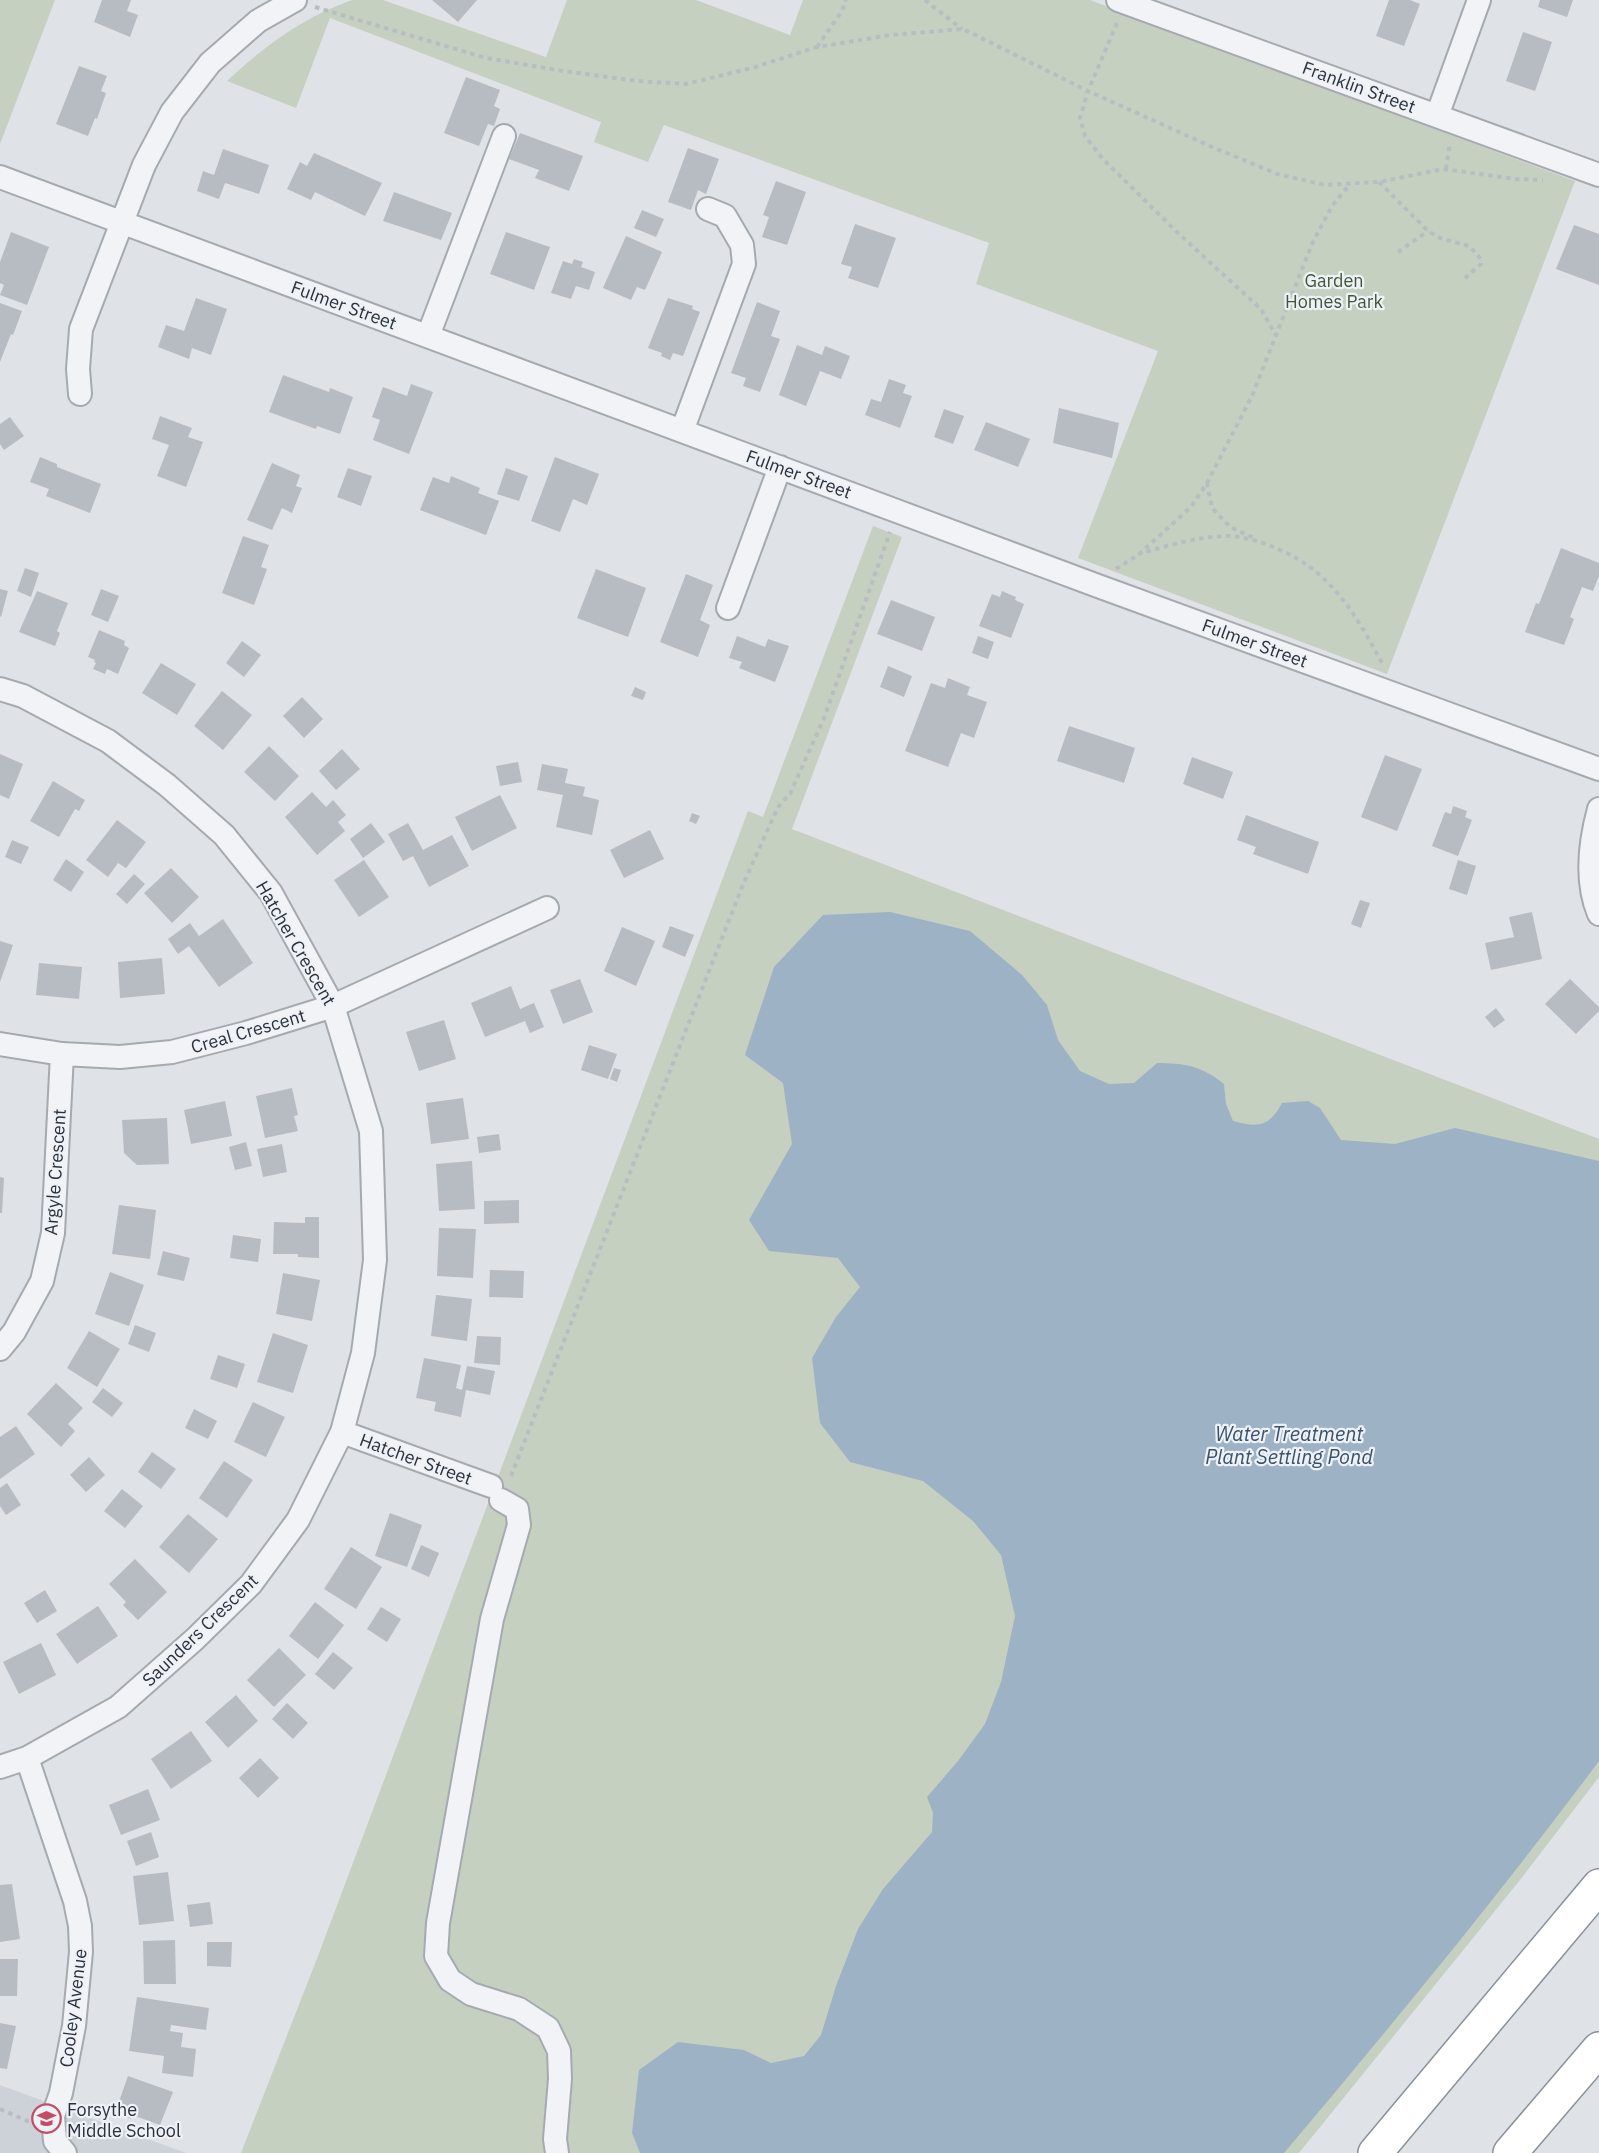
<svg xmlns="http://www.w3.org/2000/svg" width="1599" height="2153" viewBox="0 0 1599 2153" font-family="'IBM Plex Sans',sans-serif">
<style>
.built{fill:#cdd2d9}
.green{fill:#c5d0c1}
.water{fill:#9db2c4}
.building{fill:#b7bcc3}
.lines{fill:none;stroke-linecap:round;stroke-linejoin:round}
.minor-casing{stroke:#a5aab1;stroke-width:26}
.highway-casing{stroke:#88919c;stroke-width:36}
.path{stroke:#b9bdc2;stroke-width:4;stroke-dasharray:4.5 4.5;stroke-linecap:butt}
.minor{stroke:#f1f3f6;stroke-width:22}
.highway{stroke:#fff;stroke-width:33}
.labels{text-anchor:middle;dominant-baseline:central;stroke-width:4.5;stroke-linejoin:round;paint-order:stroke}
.street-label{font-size:18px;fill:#29313d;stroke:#eef1f5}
.park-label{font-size:18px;fill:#3f5738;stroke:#eef1f5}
.poi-label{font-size:18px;fill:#29313d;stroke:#eef1f5;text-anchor:start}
.water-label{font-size:20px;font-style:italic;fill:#37526d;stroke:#eef1f5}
</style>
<rect width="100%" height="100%" fill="#dfe3e7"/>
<path class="built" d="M0,2085L186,2153H0Z"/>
<path class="green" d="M0,0H55L0,144Z
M352,0H383L546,57L567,0H696L790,35L803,0H1090L1575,181L1387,674L1078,558L1158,351L976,284L989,243L664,125L648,162L594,142L601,122L330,18L296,108L227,81C264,46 304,17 352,0Z
M873,526L902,537L792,829L1599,1139V1777L1520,1880L1299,2153H241L318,1956L748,811L763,817Z"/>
<path class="water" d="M890,912L970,931L1022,975L1047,1005L1058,1040L1080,1071L1109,1084L1134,1083L1157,1063C1185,1063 1202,1066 1224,1084L1226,1104L1233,1121C1258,1128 1269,1127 1282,1103L1308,1101L1320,1108L1341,1140L1395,1144L1455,1128L1599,1161V1761C1499,1895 1392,2025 1284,2153H640L632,2133L639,2070L678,2042L744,2050L771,2063L804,2056L821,2035L836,1986L858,1929L883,1889L932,1832L933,1813L927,1797L958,1761L985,1724L1001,1682L1015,1616L1001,1555L973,1521L923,1481L850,1462L820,1423L812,1358L836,1317L860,1287L838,1258L769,1251L749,1220L792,1144L783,1083L745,1055L774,967L823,915Z"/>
<path class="building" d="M102,0H131L127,11L138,15L130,37L94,22Z
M432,0H477L458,22Z
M1389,0H1410L1420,4L1404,46L1376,36Z
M1540,0H1573L1567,17L1538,7Z
M1523,32L1552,42L1535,91L1506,81Z
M79,66L107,76L101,91L106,93L97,119L95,118L88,136L56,124Z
M466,77L500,90L494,106L500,109L494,126L488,124L479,146L444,133Z
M520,133L583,156L569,191L535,178L539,170L509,159Z
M688,148L719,159L706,194L698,190L691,210L668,202Z
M223,149L269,165L259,194L225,183L219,199L197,191L203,171L214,175Z
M314,153L382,183L365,216L315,192L311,200L287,189L300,162L307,166Z
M776,181L806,192L787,245L762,237L769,217L763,215Z
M394,192L452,213L441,240L383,221Z
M642,210L664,219L656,237L634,228Z
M855,224L896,238L878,288L848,278L852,267L841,264Z
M1574,225L1599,234V285L1556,269Z
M11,232L49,247L27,305L0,295L4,285L0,283V262Z
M506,232L550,247L534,290L490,274Z
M626,236L662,252L645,290L637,287L631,300L603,288Z
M574,259L583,262L581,267L595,272L589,290L576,286L571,299L551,293L563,261L572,264Z
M196,298L227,309L211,355L192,348L189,359L158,347L166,325L184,331Z
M668,298L693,306L692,309L700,312L683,356L673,353L670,360L661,356L662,353L648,348Z
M757,302L780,311L771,336L780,339L760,392L743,386L746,378L731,373Z
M0,303L22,311L13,335L11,334L0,362Z
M797,345L822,355L825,346L850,356L841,379L820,371L806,406L779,395Z
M283,375L329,392L330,388L353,397L340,434L317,426L316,429L269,412Z
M889,379L906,385L903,393L912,396L900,428L865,415L871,399L881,402Z
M411,384L433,392L409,454L373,440L380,420L372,417L383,387L407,396Z
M1059,408L1119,423L1112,458L1053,443Z
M944,409L964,416L953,444L934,437Z
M160,416L192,428L188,437L203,442L186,487L157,476L169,445L152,439Z
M10,417L24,436L4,450L0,444V424Z
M986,422L1030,439L1018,467L974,450Z
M40,457L57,464V467L101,484L90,513L46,496L49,489L30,482Z
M555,457L599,474L587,505L573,499L560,532L531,521Z
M272,463L300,475L296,486L302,488L292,513L282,508L272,530L247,520Z
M348,468L372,476L361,506L337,497Z
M506,468L528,476L519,501L497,494Z
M451,476L480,488L478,493L499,501L486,535L420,510L433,477L449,483Z
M243,536L269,545L261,567L267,569L254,605L222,593Z
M1561,548L1599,563V576L1593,591L1582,587L1570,617L1574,619L1564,645L1525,632L1536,603L1539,604Z
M25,568L39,573L31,597L17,591Z
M596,569L646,588L628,637L577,618Z
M686,574L713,585L700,620L710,625L698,657L660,642Z
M0,589L8,591L1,617L0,616Z
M101,589L119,596L108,622L91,615Z
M37,591L68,603L57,631L60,633L55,646L19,632Z
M1002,591L1016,597L1015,600L1024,604L1011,638L979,626L992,594L1000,597Z
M891,600L935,617L922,651L877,634Z
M99,630L125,641L124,645L129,648L118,674L107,669L105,674L93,669L96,663L94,662L95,660L88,657Z
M737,636L765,647L768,639L789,646L775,682L739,668L742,662L729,658Z
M978,636L994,642L988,659L972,653Z
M242,641L261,655L244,677L226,663Z
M161,663L196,684L177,715L142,693Z
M888,666L912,676L904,697L880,687Z
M948,678L970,687L967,695L987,702L974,738L961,733L948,767L905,751L931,683L945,688Z
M635,687L646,692L643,700L631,696Z
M222,691L252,715L223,750L194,726Z
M302,697L323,719L304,738L283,716Z
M1069,726L1135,748L1124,783L1057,761Z
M269,746L299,776L275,801L244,772Z
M342,749L360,769L336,790L319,771Z
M0,754L23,764L9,799L0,795Z
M1385,755L1422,769L1397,831L1361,817Z
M1192,757L1233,772L1223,799L1183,784Z
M518,762L522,782L500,786L496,766Z
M542,764L568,769L565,783L585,787L583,796L599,800L592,835L556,827L563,795L537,790Z
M53,781L85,800L79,811L75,809L59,837L30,821Z
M312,792L326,807L333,800L346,815L338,822L345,831L317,855L285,817Z
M500,795L517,828L472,851L455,817Z
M1453,806L1467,811L1465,817L1472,820L1458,856L1432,846L1445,812L1451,814Z
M692,813L700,816L696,824L689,821Z
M1246,815L1319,842L1308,874L1253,854L1256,847L1237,840Z
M117,820L146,842L126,868L118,863L108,877L86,860Z
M371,823L385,842L363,858L350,839Z
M408,823L423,850L452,835L469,866L429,887L413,856L403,861L388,834Z
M650,830L664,859L624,878L610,850Z
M12,840L29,847L21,864L5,857Z
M66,859L84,872L71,892L53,880Z
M364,860L389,897L359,917L334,880Z
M1458,860L1476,866L1467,895L1449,889Z
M171,868L199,897L172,923L144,893Z
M134,874L145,884L127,904L116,894Z
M1360,900L1370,903L1361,928L1351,924Z
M1532,912L1542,959L1491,970L1485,943L1514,937L1509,917Z
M223,919L253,963L219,987L189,946L178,954L168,939L190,923L199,936Z
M670,926L694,935L685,957L662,947Z
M622,927L655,941L636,986L604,971Z
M0,941L13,945L0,982Z
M162,958L165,994L120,998L118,962Z
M39,963L82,967L79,999L36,995Z
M580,979L593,1012L563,1024L550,990Z
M1570,979L1599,1007V1011L1576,1034L1545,1004Z
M511,986L520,1009L534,1003L544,1027L530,1033L525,1021L485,1037L471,1003Z
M1496,1008L1505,1020L1494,1028L1485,1017Z
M444,1020L456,1059L419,1071L406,1032Z
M589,1045L617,1054L608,1079L581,1070Z
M614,1068L621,1070L617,1082L610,1079Z
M292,1088L298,1115L294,1116L298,1131L265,1138L256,1096Z
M463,1098L469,1139L431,1144L426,1103Z
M225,1101L232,1136L191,1144L184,1110Z
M167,1118L169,1164L137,1165L124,1153L122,1120Z
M499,1134L501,1150L479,1153L477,1137Z
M246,1142L252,1166L235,1170L229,1147Z
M282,1144L287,1172L263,1177L257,1149Z
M472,1161L475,1209L439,1211L436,1164Z
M0,1177L4,1178L2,1213H0Z
M519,1200V1223L484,1224V1201Z
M119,1205L156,1210L150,1259L112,1254Z
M305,1217H319V1258L298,1257V1254H273L274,1222L305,1223Z
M439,1228L476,1229L473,1278L437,1276Z
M233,1235L261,1239L258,1262L230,1258Z
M163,1251L190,1258L184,1281L157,1275Z
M490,1270L524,1271L523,1298L489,1297Z
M110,1272L144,1285L129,1326L95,1314Z
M283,1273L320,1280L312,1321L276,1314Z
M436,1295L472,1299L467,1341L431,1336Z
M135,1325L156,1333L149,1352L128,1344Z
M89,1331L120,1349L97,1387L67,1368Z
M273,1333L308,1345L293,1393L257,1382Z
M477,1336L501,1337L500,1365L474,1363Z
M218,1355L245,1364L237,1388L210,1379Z
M424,1358L461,1365L456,1388L462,1390L467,1366L495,1371L490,1395L466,1390L461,1417L434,1411L436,1402L416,1398Z
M56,1383L83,1408L68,1424L75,1431L61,1447L27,1414Z
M103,1388L123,1403L112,1417L92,1402Z
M253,1402L285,1417L266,1457L234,1442Z
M194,1409L217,1421L208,1439L185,1428Z
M16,1426L35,1454L0,1479V1437Z
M152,1452L176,1469L161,1489L138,1472Z
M89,1457L105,1475L86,1492L70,1475Z
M224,1461L253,1480L227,1518L199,1498Z
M7,1483L21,1505L6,1515L0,1506V1488Z
M122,1489L143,1506L125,1528L104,1511Z
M390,1513L422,1525L407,1567L375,1556Z
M188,1514L218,1539L189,1573L159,1547Z
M421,1545L439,1553L429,1577L411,1569Z
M351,1547L382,1567L356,1609L324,1589Z
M135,1559L167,1592L138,1620L123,1605L126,1602L109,1584Z
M45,1590L57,1611L37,1623L24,1603Z
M315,1602L344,1625L318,1659L289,1636Z
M98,1606L118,1636L77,1664L56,1634Z
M381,1607L401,1619L387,1642L367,1629Z
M41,1643L56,1675L19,1694L3,1662Z
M279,1648L306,1675L274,1707L247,1680Z
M333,1652L353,1668L334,1690L315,1674Z
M236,1695L258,1721L228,1748L205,1722Z
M287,1703L308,1723L293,1739L272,1719Z
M191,1731L212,1761L171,1789L151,1759Z
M260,1758L279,1778L258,1798L239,1778Z
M148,1789L160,1820L121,1835L109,1805Z
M151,1832L159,1857L136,1866L127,1841Z
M168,1872L174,1921L139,1925L133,1876Z
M12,1884L20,1939L0,1942V1885Z
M210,1902L213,1924L190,1927L187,1905Z
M175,1940L176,1984H144L143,1941Z
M207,1942H232L231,1967L207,1966Z
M0,1959H18L17,1996H0Z
M137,1997L209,2008L206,2030L171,2025L170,2031L183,2033L181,2047L196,2049L193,2077L162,2073L164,2056L129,2051Z
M0,2023L16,2026L7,2069L0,2068Z
M128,2076L173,2092L160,2125L132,2115L131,2119L115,2113Z"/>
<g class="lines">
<defs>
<path id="minor" d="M1118,0L1599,175
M1437,116L1479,0
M0,177L1098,586L1599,769
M428,336L504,136
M80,394L78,369L81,329L144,165L172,112L210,63L258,21L295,0
M682,431L744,264L742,245L725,216L708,209
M728,608L780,467
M0,689L23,696L108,741L167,785L224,835L271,893L333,1006L371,1131L375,1260L363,1353L342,1432L298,1520L251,1584L195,1639L118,1707L27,1758L0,1767
M1599,809C1590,842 1585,881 1599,914
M0,1044L62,1054L120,1057L172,1052L246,1033L333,1006L547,908
M0,1349L14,1332L42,1281L53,1233L62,1054
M342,1432L491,1486
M501,1500L517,1509L519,1525L492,1619L438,1923L436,1956L450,1980L471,1994L519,2009L548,2028L559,2051L560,2079L555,2139L557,2153
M27,1758L75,1901L80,1926L81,1952L74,2026L61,2093L53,2116L55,2141L65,2153"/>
<path id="highway" d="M1375,2153L1599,1886
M1510,2153L1599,2049"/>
</defs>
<use href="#minor" class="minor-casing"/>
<use href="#highway" class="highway-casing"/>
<path class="path" d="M925,0L962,29
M315,7L486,58L563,71L637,81L686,84L752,68L817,47L891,35L963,29L1088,91L1210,146L1277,174L1325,185L1379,182L1443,169L1516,179L1543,180
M1117,23L1088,91L1080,118L1085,136L1102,158L1179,234L1261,309L1275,334
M817,47L842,11L846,0
M1446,169L1450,143
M1379,182L1428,231L1440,238L1469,246L1481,259V264L1464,279
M1398,252L1428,231
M1207,483L1212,508L1230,527L1254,538
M1138,554C1167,546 1198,536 1229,536C1246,537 1262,542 1278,549C1331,571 1357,616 1383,665
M1116,569L1138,555L1191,507L1207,483L1252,396L1312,244L1332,206L1349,185
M511,1476L744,882L778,807L790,794L824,718L890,532
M0,2109L32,2123"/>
<use href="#minor" class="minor"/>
<use href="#highway" class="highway"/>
</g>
<defs>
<symbol id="school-ring" viewBox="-11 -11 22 22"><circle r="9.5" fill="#eef1f5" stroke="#c34d64" stroke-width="1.5"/><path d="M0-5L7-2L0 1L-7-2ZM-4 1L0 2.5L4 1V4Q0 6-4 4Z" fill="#c34d64"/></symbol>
</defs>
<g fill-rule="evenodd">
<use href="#school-ring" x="30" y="2102" width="33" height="33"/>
</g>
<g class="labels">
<g class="street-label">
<text transform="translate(1359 87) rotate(20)">Franklin Street</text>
<text transform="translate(344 305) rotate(20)">Fulmer Street</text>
<text transform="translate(799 474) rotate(20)">Fulmer Street</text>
<text transform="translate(1255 643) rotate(20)">Fulmer Street</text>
<text transform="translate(296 943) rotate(60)">Hatcher Crescent</text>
<text transform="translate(248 1031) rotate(-16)">Creal Crescent</text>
<text transform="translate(55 1172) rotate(-86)">Argyle Crescent</text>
<text transform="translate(416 1459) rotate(20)">Hatcher Street</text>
<text transform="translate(200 1630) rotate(-44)">Saunders Crescent</text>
<text transform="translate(73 2008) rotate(-83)">Cooley Avenue</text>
</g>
<g class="park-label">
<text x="1334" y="280">Garden<tspan x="1334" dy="21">Homes Park</tspan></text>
</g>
<g class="poi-label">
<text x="67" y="2109">Forsythe<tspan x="67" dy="21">Middle School</tspan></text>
</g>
<g class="water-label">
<text x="1289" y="1433">Water Treatment<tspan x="1289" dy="23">Plant Settling Pond</tspan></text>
</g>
</g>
</svg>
